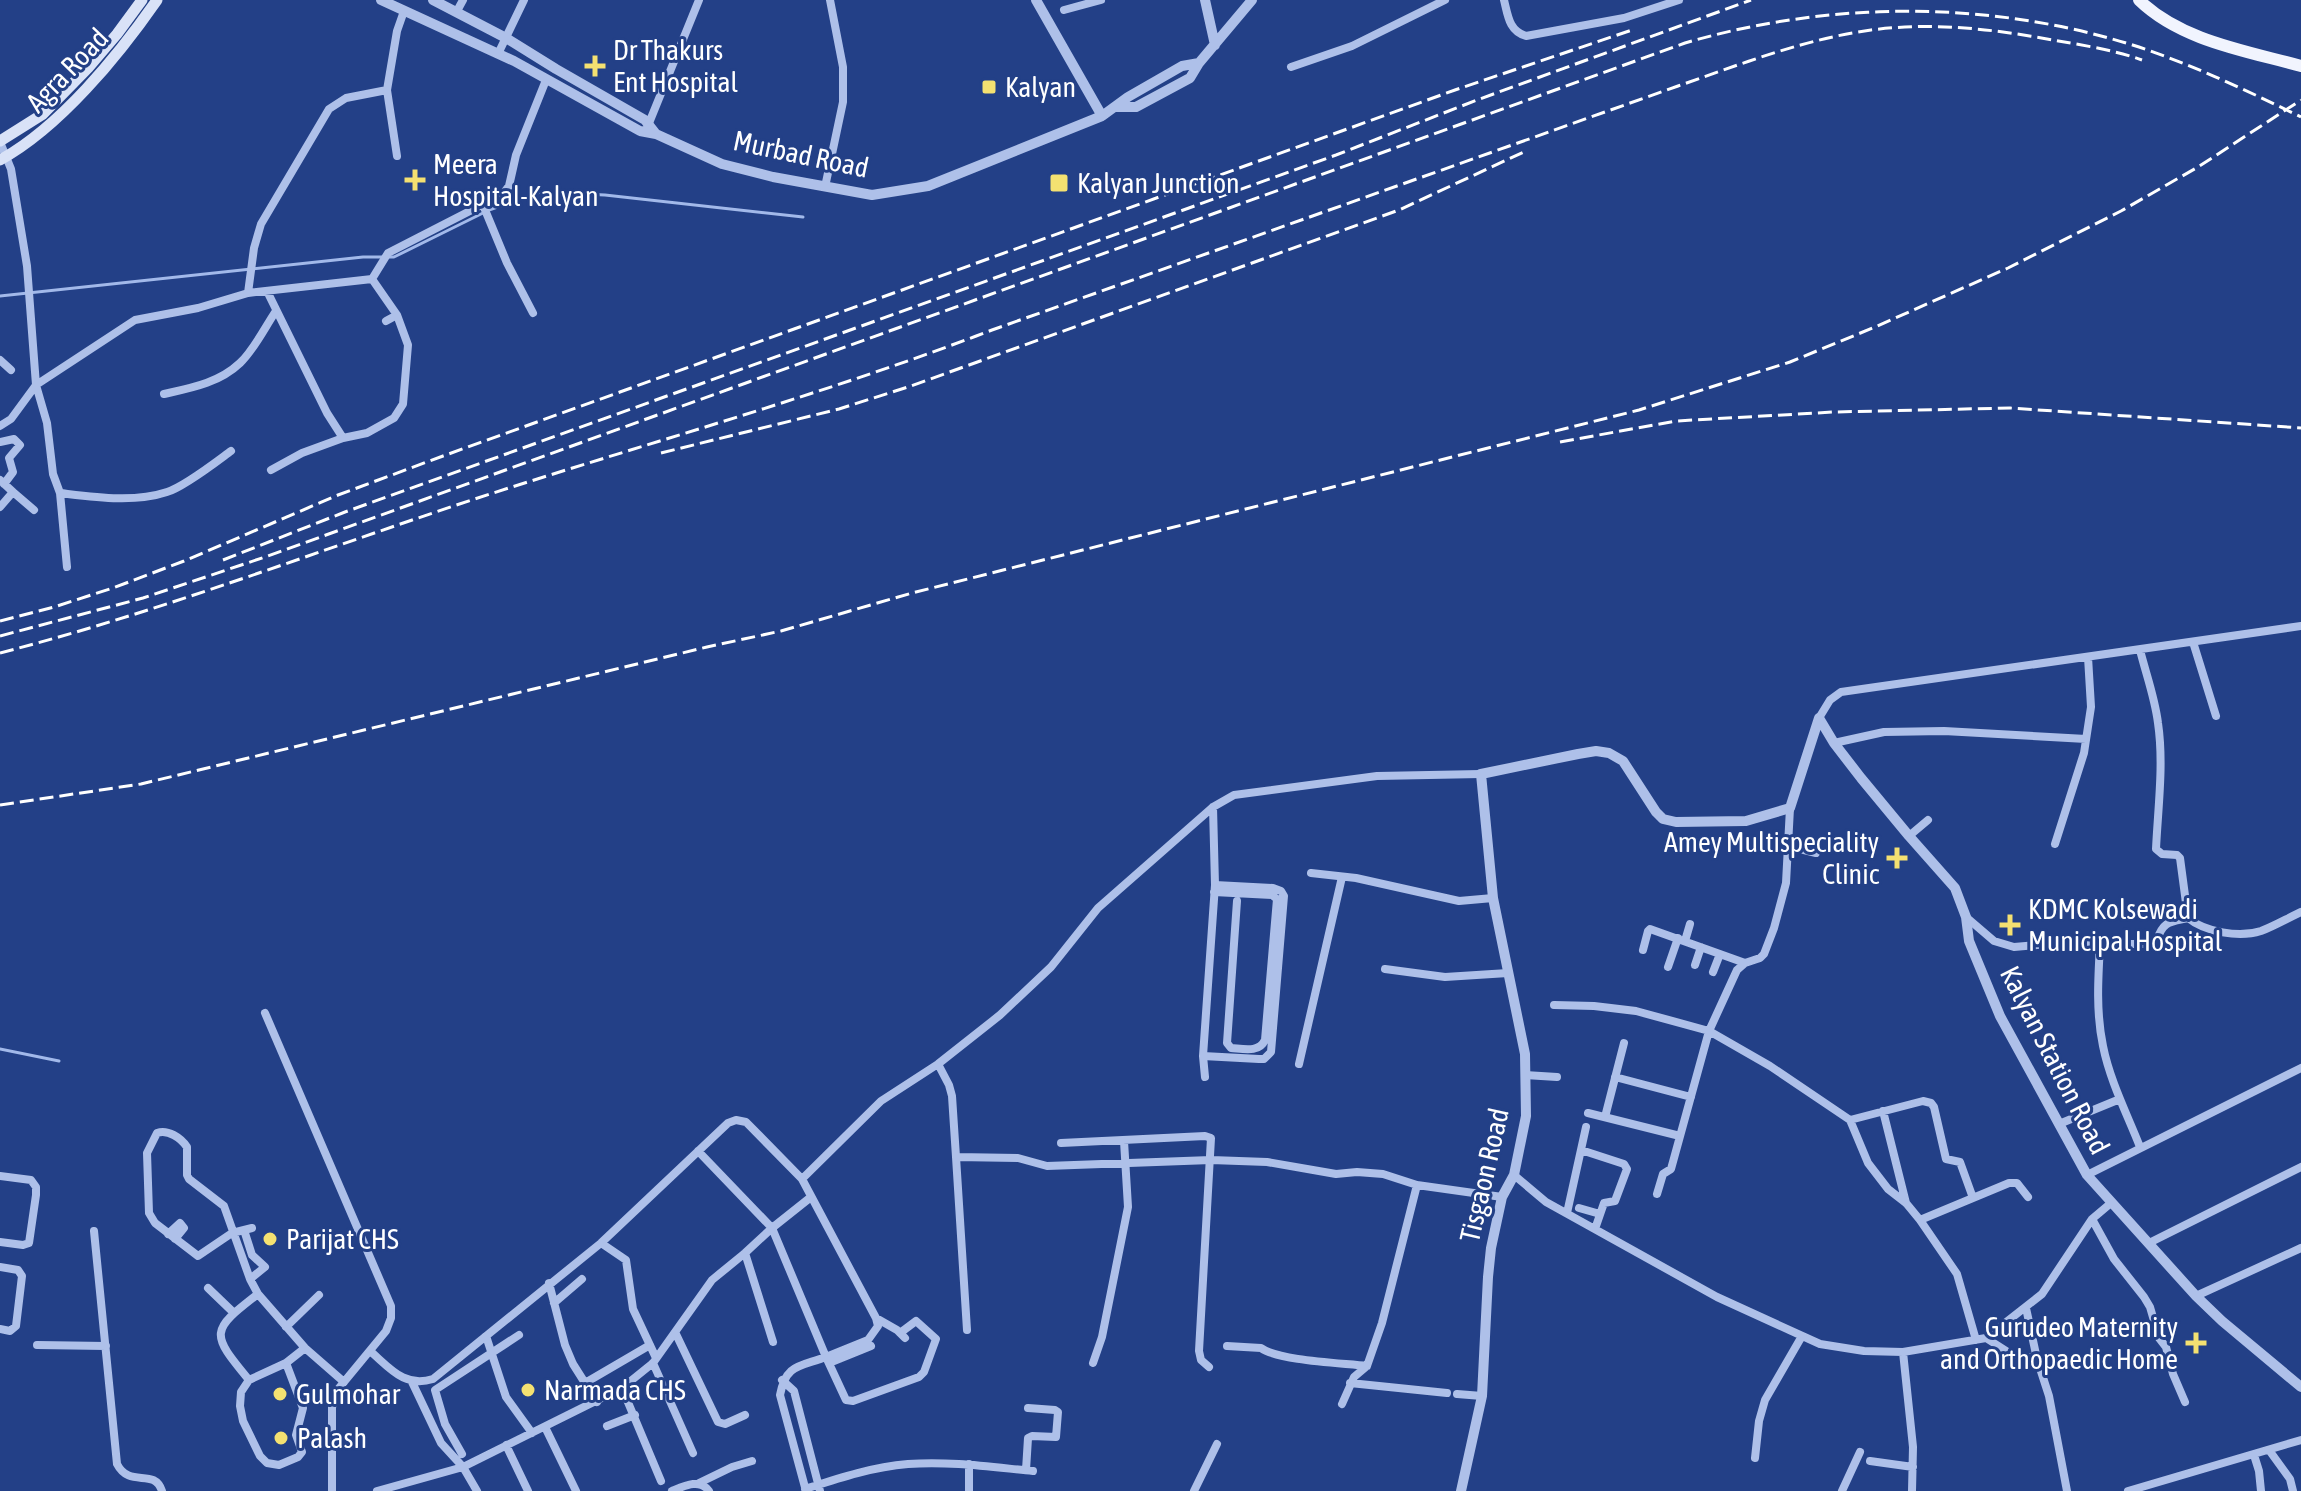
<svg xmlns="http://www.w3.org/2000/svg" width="2301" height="1491" viewBox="0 0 2301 1491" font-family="'Asap Condensed',sans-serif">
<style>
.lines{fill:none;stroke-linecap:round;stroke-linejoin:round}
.stream{stroke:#a2b9ea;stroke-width:3}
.minor{stroke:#aec0e9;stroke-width:8}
.tertiary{stroke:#aec0e9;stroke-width:10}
.secondary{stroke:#d9e2f7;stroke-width:11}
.primary{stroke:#f1f4fe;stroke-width:12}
.rail{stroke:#fff;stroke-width:3;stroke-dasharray:14 6;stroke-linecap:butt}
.poi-dot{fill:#f4e171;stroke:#234087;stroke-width:3}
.labels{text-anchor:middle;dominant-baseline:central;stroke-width:6;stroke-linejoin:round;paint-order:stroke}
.poi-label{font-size:28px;fill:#fff;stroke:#234087;text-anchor:start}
.street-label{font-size:28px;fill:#fff;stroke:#234087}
</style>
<rect width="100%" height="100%" fill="#234087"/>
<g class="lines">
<path class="stream" d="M489,210L540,192L605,195L803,217
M389,257H394L483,213
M0,296L363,257H382
M0,1049L59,1061"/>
<path class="minor" d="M1504,0C1508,16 1509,31 1526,36L1624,18L1679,0
M1064,10L1101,0
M457,11L463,0
M498,54L524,0
M1291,67L1352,46L1445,0
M647,128L699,0
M0,142L11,169L27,266L36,385L11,419L0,426
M397,156L387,90L397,31L404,11
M825,187L843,102V67L830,0
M483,205L507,263L533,313
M372,279L388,253L503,194L509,186L516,155L546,80
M267,291L327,413L343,438
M248,293L254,248L261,224L329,109L346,98L387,90
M386,321L397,315
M0,360L11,370
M164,394C191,388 219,383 240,363C254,350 265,327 276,311
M0,442L14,439L20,445L9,458L13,472L4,484
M271,470L302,453L343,438L367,433L394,418L403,404L408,345L397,315L372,279
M0,480L13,492L0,507
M13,492L34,510
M60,493C94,497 134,503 167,492C184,487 216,462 231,451
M67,567L60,493L53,474L47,423L36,385L135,320L198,308L248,293L372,279
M2193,642L2216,716
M2140,650C2146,674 2155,698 2158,723C2164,764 2158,807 2156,849L2162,854L2177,855L2180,858L2188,918C2205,932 2239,938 2261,931C2274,926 2288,918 2301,912
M1819,718L1830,700L1841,692L2301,626
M1834,743L1884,732L1944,731L2086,739
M1909,836L1928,820
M2055,844L2084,753L2091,707L2088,657
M1788,846L1816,853
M1311,873L1356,878L1459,901L1493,898
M1214,892L1272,895L1277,899L1265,1040C1259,1053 1244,1049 1231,1048L1227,1043L1237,901
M1966,917L1994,941L2014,947L2049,944H2150L2157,940C2163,921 2170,922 2188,918
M1685,941L1690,924
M2100,945C2098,979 2096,1013 2103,1046C2110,1081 2127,1114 2140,1147
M1643,950L1648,931L1650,929L1745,963
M1695,965L1701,947
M1668,967L1678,938
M1385,969L1445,977L1508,973
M1713,972L1720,954
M1554,1005L1594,1006L1636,1011L1709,1031L1770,1066L1850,1120L1868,1163L1888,1189L1906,1203L1920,1220L1957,1274L1976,1340
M265,1013L391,1306V1318L386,1331L339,1388L332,1407V1491
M1203,1056L1259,1059H1264L1271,1052L1284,896L1281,891L1273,888L1215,885
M938,1064L949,1085L952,1096L956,1157L1018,1158L1047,1166L1211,1160L1267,1162L1336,1174L1357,1172L1383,1174L1417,1185L1502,1197
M1299,1064L1342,877
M1525,1075L1557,1077
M1205,1077L1203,1056L1215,885L1213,807
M1615,1077L1691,1097
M1883,1111L1906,1203
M1588,1113L1680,1136
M1605,1117L1624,1043
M1850,1120L1923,1101L1931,1103L1934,1107L1946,1159L1960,1162L1973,1198
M2059,1124L2120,1099
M1061,1143L1205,1136L1211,1138L1199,1351L1201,1360L1209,1367
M1581,1150L1624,1164L1627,1169L1615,1201L1604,1203L1595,1229
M698,1151L772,1228L826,1357C799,1367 786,1364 780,1395L806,1491
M956,1157L967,1330
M1514,1175L1546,1202L1717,1297L1820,1344L1864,1351L1903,1352
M2087,1175L2301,1068
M0,1176L31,1180L36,1187V1195L29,1243L23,1245L0,1242
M802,1179L881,1101L938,1064L1000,1015L1051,967L1098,908L1213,807L1234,795L1377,776L1481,774
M1657,1194L1663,1174L1671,1169L1709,1031L1737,970L1745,963L1760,958L1764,954L1774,928L1786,883L1790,808
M1579,1208L1600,1214
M1567,1213L1586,1127
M2092,1219L2114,1259L2144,1297L2150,1307L2159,1338L2166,1347L2173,1374L2185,1402
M1920,1220L2009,1183H2017L2028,1197
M252,1228L232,1233L198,1256L155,1223L149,1213L147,1153L157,1133C168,1129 181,1138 187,1147V1175L189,1179L224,1206L250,1279L258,1294L305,1348L344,1382
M244,1230L252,1255L265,1267L250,1279
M94,1231L117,1464C130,1489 154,1467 162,1491
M168,1234L180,1223L184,1228L175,1239
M601,1243L626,1260L633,1309L656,1358
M2149,1243L2301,1167
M745,1253L773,1342
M0,1267L18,1270L22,1276L16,1326L10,1331L0,1329
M549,1283L565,1345L573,1364L597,1402
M208,1288L234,1313
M2196,1296L2301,1248
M554,1303L582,1279
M2026,1308L2037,1359L2049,1396L2067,1491
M876,1318L897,1330L905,1338
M286,1327L319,1295
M675,1332L718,1422L725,1424L745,1415
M486,1336L506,1397L532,1433
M1986,1338L2011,1354L2037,1359
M37,1345L106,1346
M1227,1346L1261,1348C1279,1361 1342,1363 1367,1366
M370,1351C390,1368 404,1388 433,1379L601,1243L728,1123L736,1120L746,1122L802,1179L876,1318L878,1326L868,1340L826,1357L846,1400L853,1401L919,1377L924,1372L936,1339L916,1321L900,1333
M286,1363L303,1408L296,1435L302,1452L298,1457L279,1465L267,1463L260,1456L243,1421L240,1406L241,1392L249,1380L286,1363L305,1348
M653,1363L693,1453
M829,1363L871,1346
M1093,1363L1102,1337L1128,1207L1124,1141
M249,1380C210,1333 210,1331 258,1294
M782,1380L794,1391L820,1491
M412,1382L441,1443L463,1467L477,1491
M585,1383L650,1345
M1350,1383L1447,1393
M622,1388L661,1481
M1457,1394L1482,1396
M1342,1404L1354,1377L1367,1366L1382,1323L1417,1185
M607,1426L635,1415
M545,1427L576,1491
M506,1445L528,1491
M2269,1450L2290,1479L2293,1491
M462,1454L445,1424L435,1390L519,1335
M2254,1455L2259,1471L2261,1491
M1755,1458L1759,1421L1765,1400L1802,1336
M1870,1461L1913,1467
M1026,1470L1028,1438L1032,1436L1056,1437L1058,1412L1055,1410L1028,1408
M699,1483L732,1467L752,1461
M805,1489C839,1478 872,1467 908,1464C950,1461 991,1467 1033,1471
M377,1491L463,1467L622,1388L653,1363L712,1280L745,1253L772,1228L811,1197
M672,1491C684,1486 700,1478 709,1491
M969,1491V1464
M1194,1491L1217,1444
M1842,1491L1860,1452
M1912,1491L1913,1447L1903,1352L1986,1338L2042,1294L2092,1219L2111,1203
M2128,1491L2301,1440"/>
<path class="tertiary" d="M381,0L514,61L640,131L656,134L722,164L773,177L872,195L928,186L1102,116L1128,97L1182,66L1199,63
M433,0L506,38L556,69L645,120L656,134
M1036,0L1102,116
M1205,0L1215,45
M1117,107H1136L1190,78L1199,63L1252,0
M1819,718L1834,743L1861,778L1909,836L1955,888L1966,917L1969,941L2000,1016L2087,1175L2196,1296L2222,1321L2301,1387
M1461,1491L1482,1396L1488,1277L1491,1248L1502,1197L1514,1175L1526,1116L1525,1054L1493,898L1481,774L1578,754L1596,751L1609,753L1623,761L1656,812L1663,819L1676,822L1746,821L1790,808L1819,718"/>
<path class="secondary" d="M0,141L43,114L88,68L117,34L142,0
M0,160C60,127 118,56 157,0"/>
<path class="primary" d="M2139,0C2181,41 2247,51 2301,66"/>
<path class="rail" d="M1560,442L1676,421L1834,412L2010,408L2301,428
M661,453L839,409L908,387L1399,210L1528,150
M223,560L345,512L1336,155L1477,100L1751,0
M0,621L54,607L113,588L184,561L338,495L443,456L1455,90L1632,30
M0,636L143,598L268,556L1685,43C1832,0 1993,0 2139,47C2195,66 2248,91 2301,117
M0,653C167,610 327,547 490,494C658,440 828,393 992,330L1678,86C1741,64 1805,39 1871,30C1932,22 1993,29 2053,40C2082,45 2114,50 2142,60
M0,805L141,784L707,647L781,631L912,593L1639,410L1790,362L1875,327L2008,268L2121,211L2198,167L2301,100"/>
</g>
<g class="poi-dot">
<path d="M591 54h8v8h8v8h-8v8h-8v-8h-8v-8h8z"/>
<rect x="981" y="79" width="16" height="16" rx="4"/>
<path d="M411 168h8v8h8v8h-8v8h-8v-8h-8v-8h8z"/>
<rect x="1049" y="173" width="20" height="20" rx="4"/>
<path d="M1893 846h8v8h8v8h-8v8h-8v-8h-8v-8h8z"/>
<path d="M2006 913h8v8h8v8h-8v8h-8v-8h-8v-8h8z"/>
<circle cx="270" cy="1239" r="8"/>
<path d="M2192 1331h8v8h8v8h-8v8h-8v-8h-8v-8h8z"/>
<circle cx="528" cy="1390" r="8"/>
<circle cx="280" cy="1394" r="8"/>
<circle cx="281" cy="1438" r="8"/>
</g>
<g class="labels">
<g class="poi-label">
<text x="613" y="50">Dr Thakurs<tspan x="613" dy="32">Ent Hospital</tspan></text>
<text x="1005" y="87">Kalyan</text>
<text x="433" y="164">Meera<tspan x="433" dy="32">Hospital-Kalyan</tspan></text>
<text x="1077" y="183">Kalyan Junction</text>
<text x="1879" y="842" text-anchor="end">Amey Multispeciality<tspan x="1879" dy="32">Clinic</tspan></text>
<text x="2028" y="909">KDMC Kolsewadi<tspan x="2028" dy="32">Municipal Hospital</tspan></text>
<text x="286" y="1239">Parijat CHS</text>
<text x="2178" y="1327" text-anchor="end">Gurudeo Maternity<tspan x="2178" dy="32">and Orthopaedic Home</tspan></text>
<text x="544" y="1390">Narmada CHS</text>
<text x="296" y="1394">Gulmohar</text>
<text x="297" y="1438">Palash</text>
</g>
<g class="street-label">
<text transform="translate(67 70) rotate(-46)">Agra Road</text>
<text transform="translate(801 154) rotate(12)">Murbad Road</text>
<text transform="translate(2055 1060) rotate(63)">Kalyan Station Road</text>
<text transform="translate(1484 1175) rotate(-77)">Tisgaon Road</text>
</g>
</g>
</svg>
